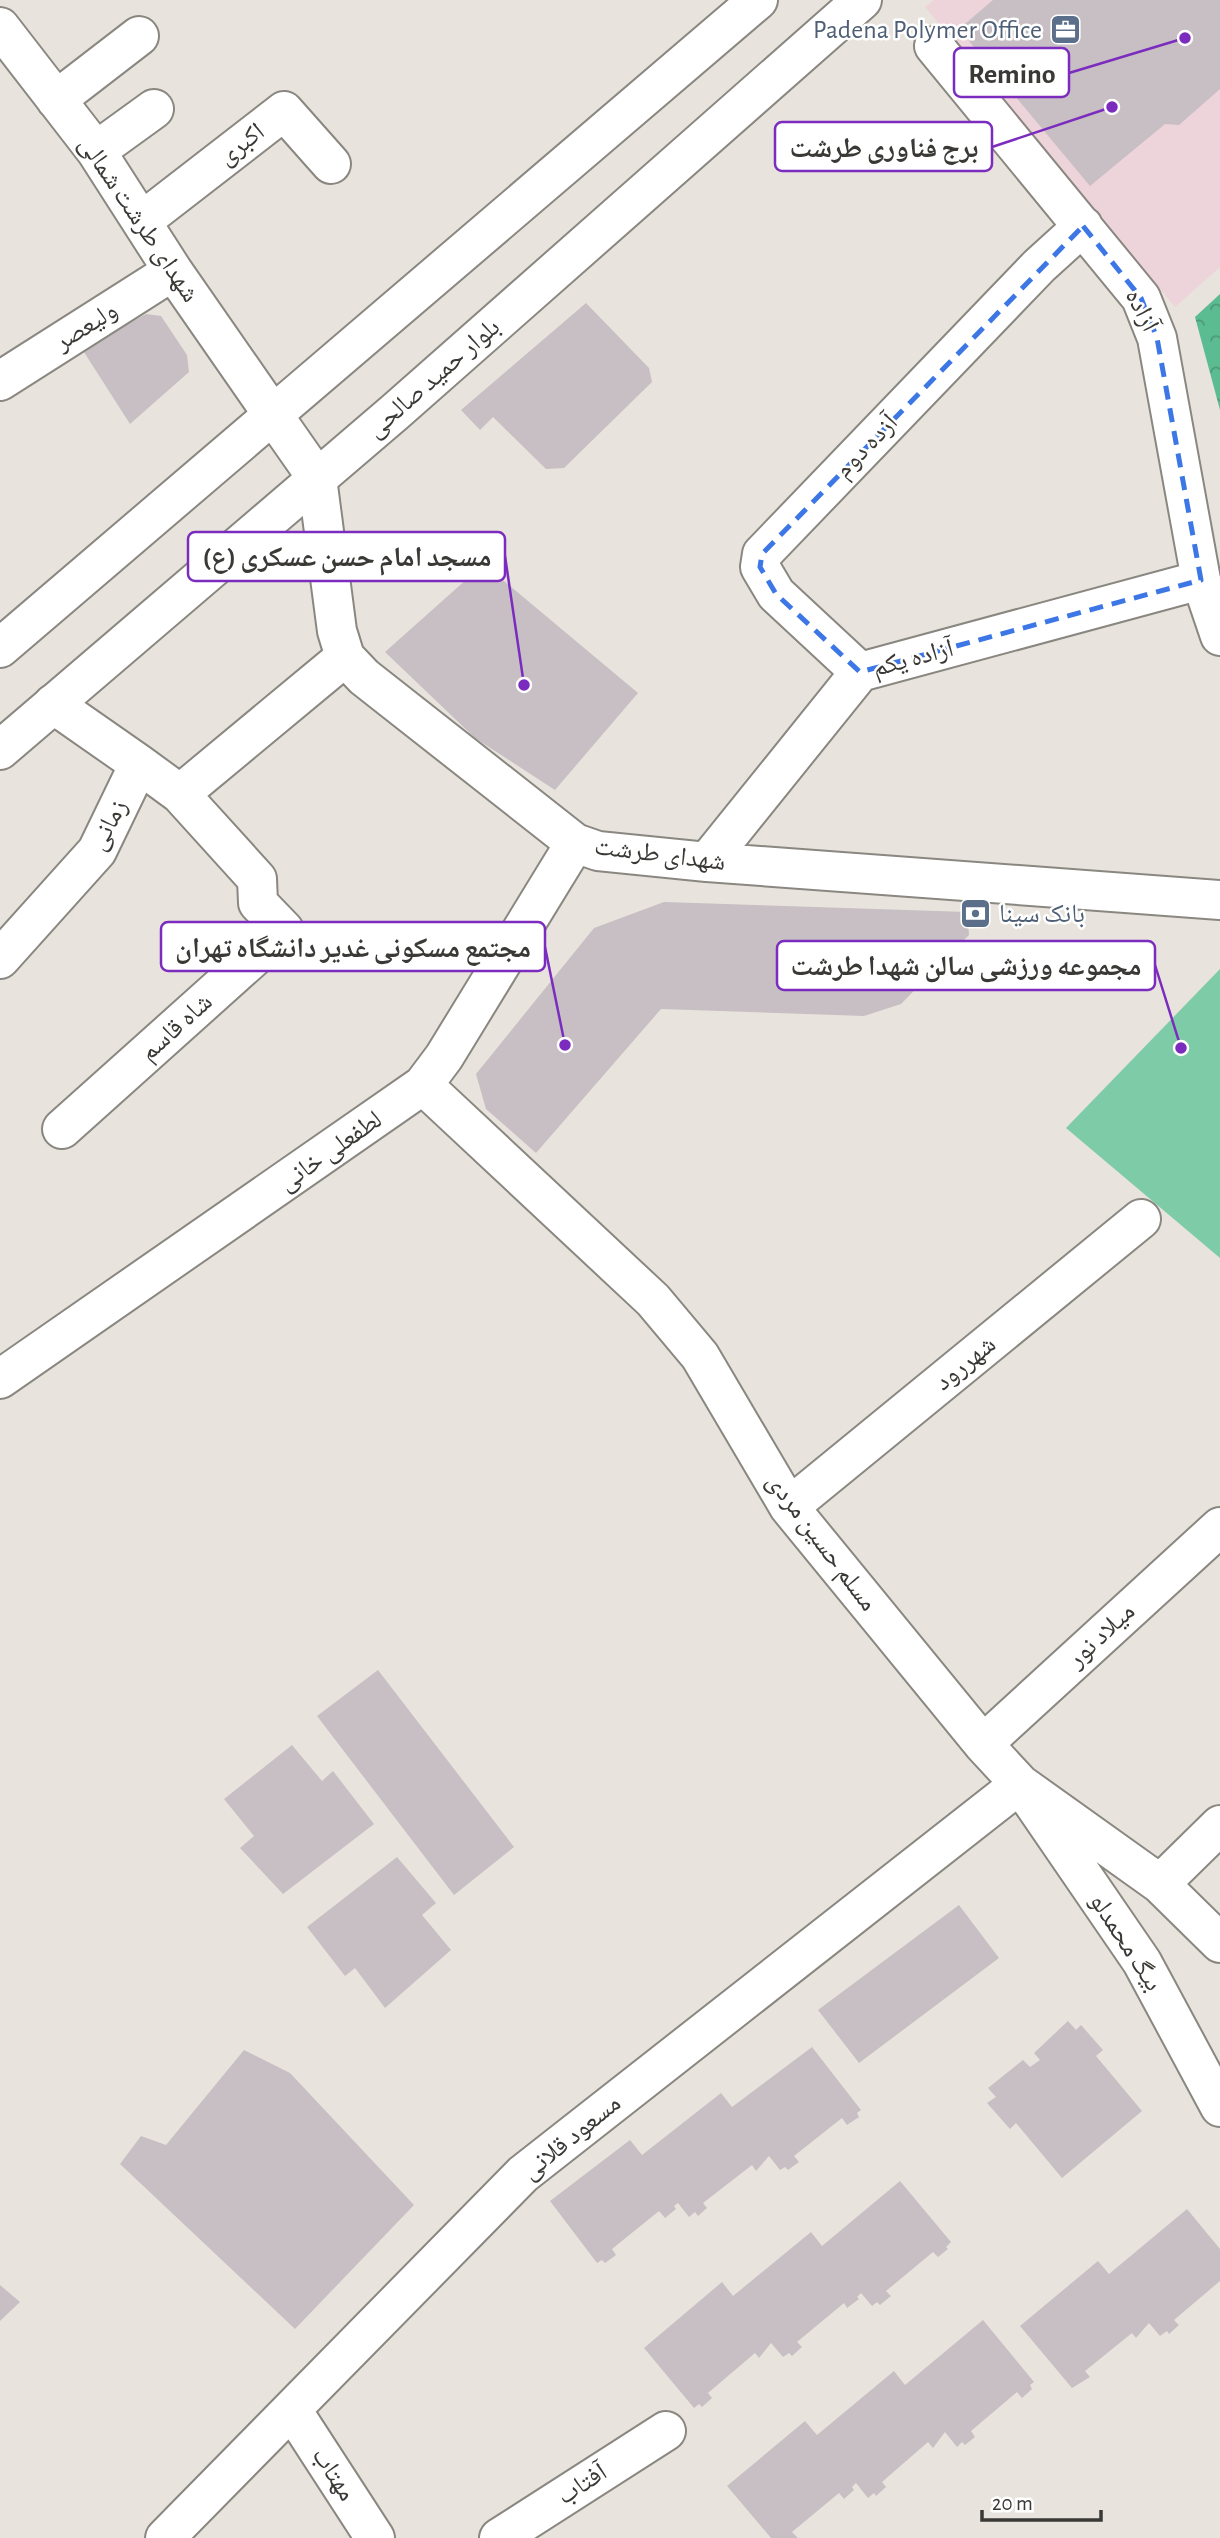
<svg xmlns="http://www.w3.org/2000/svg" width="1220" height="2538" viewBox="0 0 1220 2538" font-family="'Alegreya Sans','Noto Naskh Arabic',sans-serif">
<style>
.commercial{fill:#edd3da}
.grass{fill:#7ecca7}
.forest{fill:url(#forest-crowns)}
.building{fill:#c7bfc3}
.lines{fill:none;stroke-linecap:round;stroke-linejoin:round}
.minor-casing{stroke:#8a8780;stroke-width:42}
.major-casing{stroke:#8a8780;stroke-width:42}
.minor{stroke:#fff;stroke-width:38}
.major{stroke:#fff;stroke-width:38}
.marked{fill:none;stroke:#3d77e6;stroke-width:5;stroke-dasharray:14 9;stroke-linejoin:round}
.labels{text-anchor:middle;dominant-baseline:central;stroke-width:5;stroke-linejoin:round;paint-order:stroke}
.service-label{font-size:26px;fill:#4e5e75;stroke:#fff;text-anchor:end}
.street-label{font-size:26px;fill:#3a3936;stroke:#fff}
.leader{fill:none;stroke:#7b2cbf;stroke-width:2.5}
.callout-dot{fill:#7b2cbf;stroke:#fff;stroke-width:2.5}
.callout{fill:#fff;stroke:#7b2cbf;stroke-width:2.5}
.callout-label{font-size:28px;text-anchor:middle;font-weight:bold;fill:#3a3936}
</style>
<defs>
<pattern id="forest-crowns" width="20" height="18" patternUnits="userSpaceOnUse" patternTransform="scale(1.75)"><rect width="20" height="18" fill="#5bbb91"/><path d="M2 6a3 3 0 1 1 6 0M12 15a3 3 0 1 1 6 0" fill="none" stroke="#4c9977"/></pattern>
</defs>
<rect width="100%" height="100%" fill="#e8e4dd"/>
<path class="commercial" d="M934,0H1220V267L1175,307L925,7Z"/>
<path class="grass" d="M1220,969V1258L1066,1128Z"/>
<path class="forest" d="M1220,294V410L1195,317Z"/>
<path class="building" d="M993,0H1220V89L1179,125L1165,124L1090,186L959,29Z
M586,303L649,368L652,382L564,468L546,469L493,417L480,430L461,410Z
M146,314L161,316L187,355L189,372L130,424L82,349Z
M498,576L638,693L555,790L475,738L385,652L468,578Z
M664,902L967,912L969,935L901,1004L864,1016L661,1009L536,1153L486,1109L476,1074L594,928Z
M378,1670L514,1847L454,1895L317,1716Z
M292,1745L322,1781L333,1771L374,1824L283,1894L240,1848L254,1836L224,1799Z
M397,1857L436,1903L422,1915L451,1950L385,2008L355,1968L345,1976L307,1927Z
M959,1905L999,1958L859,2063L818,2010Z
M1068,2021L1076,2030L1081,2025L1103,2050L1096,2056L1142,2111L1062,2178L1016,2123L1010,2129L987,2103L996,2097L988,2088L1023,2060L1030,2067L1040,2060L1034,2053Z
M812,2047L861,2110L857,2113L859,2117L847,2125L842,2118L794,2156L799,2162L788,2170L785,2167L780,2170L769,2156L756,2171L752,2165L703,2203L707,2208L698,2216L695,2212L689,2217L678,2203L674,2206L676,2209L665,2218L659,2211L612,2249L616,2255L605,2263L602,2260L597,2263L550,2201L630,2140L642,2155L721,2093L732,2107Z
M244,2050L290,2073L414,2205L295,2329L120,2164L141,2136L166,2145Z
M900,2181L951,2242L946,2247L948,2249L938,2257L933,2252L886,2291L891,2296L880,2305L877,2302L872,2306L861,2293L857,2297L859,2299L847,2308L844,2303L797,2342L802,2347L792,2356L789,2353L783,2357L771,2343L759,2358L755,2353L708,2393L712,2398L702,2407L699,2404L694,2408L644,2348L722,2282L733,2296L811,2232L822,2246Z
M1187,2209L1220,2249V2281L1174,2320L1179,2325L1169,2334L1167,2331L1160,2336L1149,2323L1136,2338L1132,2333L1085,2371L1090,2377L1072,2388L1020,2326L1098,2261L1109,2274Z
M0,2285L20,2302L0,2321Z
M983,2320L1034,2382L1030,2385L1032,2389L1022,2398L1017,2392L971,2431L975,2437L965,2445L962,2442L957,2447L945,2432L933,2448L928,2442L882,2482L886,2487L876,2496L874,2493L868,2498L856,2483L852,2487L854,2490L844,2499L839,2493L792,2532L798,2538H771L727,2486L805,2421L817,2435L894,2371L905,2385Z"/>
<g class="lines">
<defs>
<path id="minor" d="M0,27L96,151L173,271L273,415
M934,46L1141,298L1157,338L1201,580L1220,636
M56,100L139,36
M96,151L154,109
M142,221L284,111L331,164
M0,381L173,271
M317,478L337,631L345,657L364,677L575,843L598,851L707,862L1220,900
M860,672L776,594L760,567L762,554L1039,266L1083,226
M180,794L345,657
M707,862L860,672L1201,580
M0,959L97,851L139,764L53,704
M423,1085L653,1300L700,1356L789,1507L983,1744L1020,1784L1160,1884L1220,1943
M62,1129L284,930L258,903L257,879L180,794L139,764
M0,1379L423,1085L444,1057L575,843
M789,1507L1141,1219
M983,1744L1220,1527
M1160,1884L1220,1825
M292,2410L375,2538
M165,2538L523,2174L1020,1784L1142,1962L1220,2107
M499,2538L666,2431"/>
<path id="major" d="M273,415L317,478
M0,648L758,0
M0,750L395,412L862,0"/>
</defs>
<use href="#minor" class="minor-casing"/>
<use href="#major" class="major-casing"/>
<use href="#minor" class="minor"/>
<use href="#major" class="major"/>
</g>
<path class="marked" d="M1083,226L1141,298L1157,338L1201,580L860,672L776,594L760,567L762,554Z"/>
<defs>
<symbol id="office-square" viewBox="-11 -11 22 22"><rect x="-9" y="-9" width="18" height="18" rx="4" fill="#5c6f8a" stroke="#fff"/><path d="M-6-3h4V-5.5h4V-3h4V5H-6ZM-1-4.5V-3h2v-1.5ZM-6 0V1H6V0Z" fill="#fff"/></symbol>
<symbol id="bank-square" viewBox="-11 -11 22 22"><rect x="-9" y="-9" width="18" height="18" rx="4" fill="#5c6f8a" stroke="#fff"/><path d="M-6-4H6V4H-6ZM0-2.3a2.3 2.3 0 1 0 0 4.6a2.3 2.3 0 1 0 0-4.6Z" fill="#fff"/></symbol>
</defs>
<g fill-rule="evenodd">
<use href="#office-square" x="1048" y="12" width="35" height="35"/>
<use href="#bank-square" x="958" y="896" width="35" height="35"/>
</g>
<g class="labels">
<g class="service-label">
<text x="1042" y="30">Padena Polymer Office</text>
<text x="999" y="914" text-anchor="start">بانک سینا</text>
</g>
<g class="street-label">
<text transform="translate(241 144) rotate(-38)">اکبری</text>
<text transform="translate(139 219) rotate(56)">شهدای طرشت شمالی</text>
<text transform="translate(1142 310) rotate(63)">آزاده</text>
<text transform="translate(86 326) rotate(-32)">ولیعصر</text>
<text transform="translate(433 378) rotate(-41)">بلوار حمید صالحی</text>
<text transform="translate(866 446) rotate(-46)">آزده دوم</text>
<text transform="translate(913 658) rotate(-15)">آزاده یکم</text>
<text transform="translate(108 825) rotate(-62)">زمانی</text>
<text transform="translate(660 854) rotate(7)">شهدای طرشت</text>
<text transform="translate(176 1027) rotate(-42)">شاه قاسم</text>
<text transform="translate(330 1151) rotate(-35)">لطفعلی خانی</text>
<text transform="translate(965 1363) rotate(-39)">شهررود</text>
<text transform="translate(822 1542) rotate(53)">مسلم حسین مردی</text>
<text transform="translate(1101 1635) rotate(-43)">میلاد نور</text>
<text transform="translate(1126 1942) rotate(57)">بیگ محمدلو</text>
<text transform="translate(571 2137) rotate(-39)">مسعود قلانی</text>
<text transform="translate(334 2474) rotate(57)">مهتاب</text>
<text transform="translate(582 2484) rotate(-33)">آفتاب</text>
</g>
</g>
<path class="leader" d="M1185 38L1069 73M1112 107L992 147M524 685L505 556M565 1045L545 947M1181 1048L1155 965"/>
<g class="callout-dot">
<circle cx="1185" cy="38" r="7"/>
<circle cx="1112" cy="107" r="7"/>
<circle cx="524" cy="685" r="7"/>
<circle cx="565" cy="1045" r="7"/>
<circle cx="1181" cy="1048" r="7"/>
</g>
<g class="callout">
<rect x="954" y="48" width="115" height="49" rx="7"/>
<rect x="775" y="122" width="217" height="49" rx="7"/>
<rect x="188" y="532" width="317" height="49" rx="7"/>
<rect x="161" y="922" width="384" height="49" rx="7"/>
<rect x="777" y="941" width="378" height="49" rx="7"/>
</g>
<g class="callout-label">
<text x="1012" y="83">Remino</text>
<text x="884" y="157">برج فناوری طرشت</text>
<text x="347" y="566">مسجد امام حسن عسکری (ع)</text>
<text x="353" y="957">مجتمع مسکونی غدیر دانشگاه تهران</text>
<text x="966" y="975">مجموعه ورزشی سالن شهدا طرشت</text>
</g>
<path d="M982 2510v10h119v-10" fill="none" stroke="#3a3936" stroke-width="3.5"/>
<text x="992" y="2510" font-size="21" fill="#3a3936" stroke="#ffffff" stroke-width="5" paint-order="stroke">20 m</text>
</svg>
